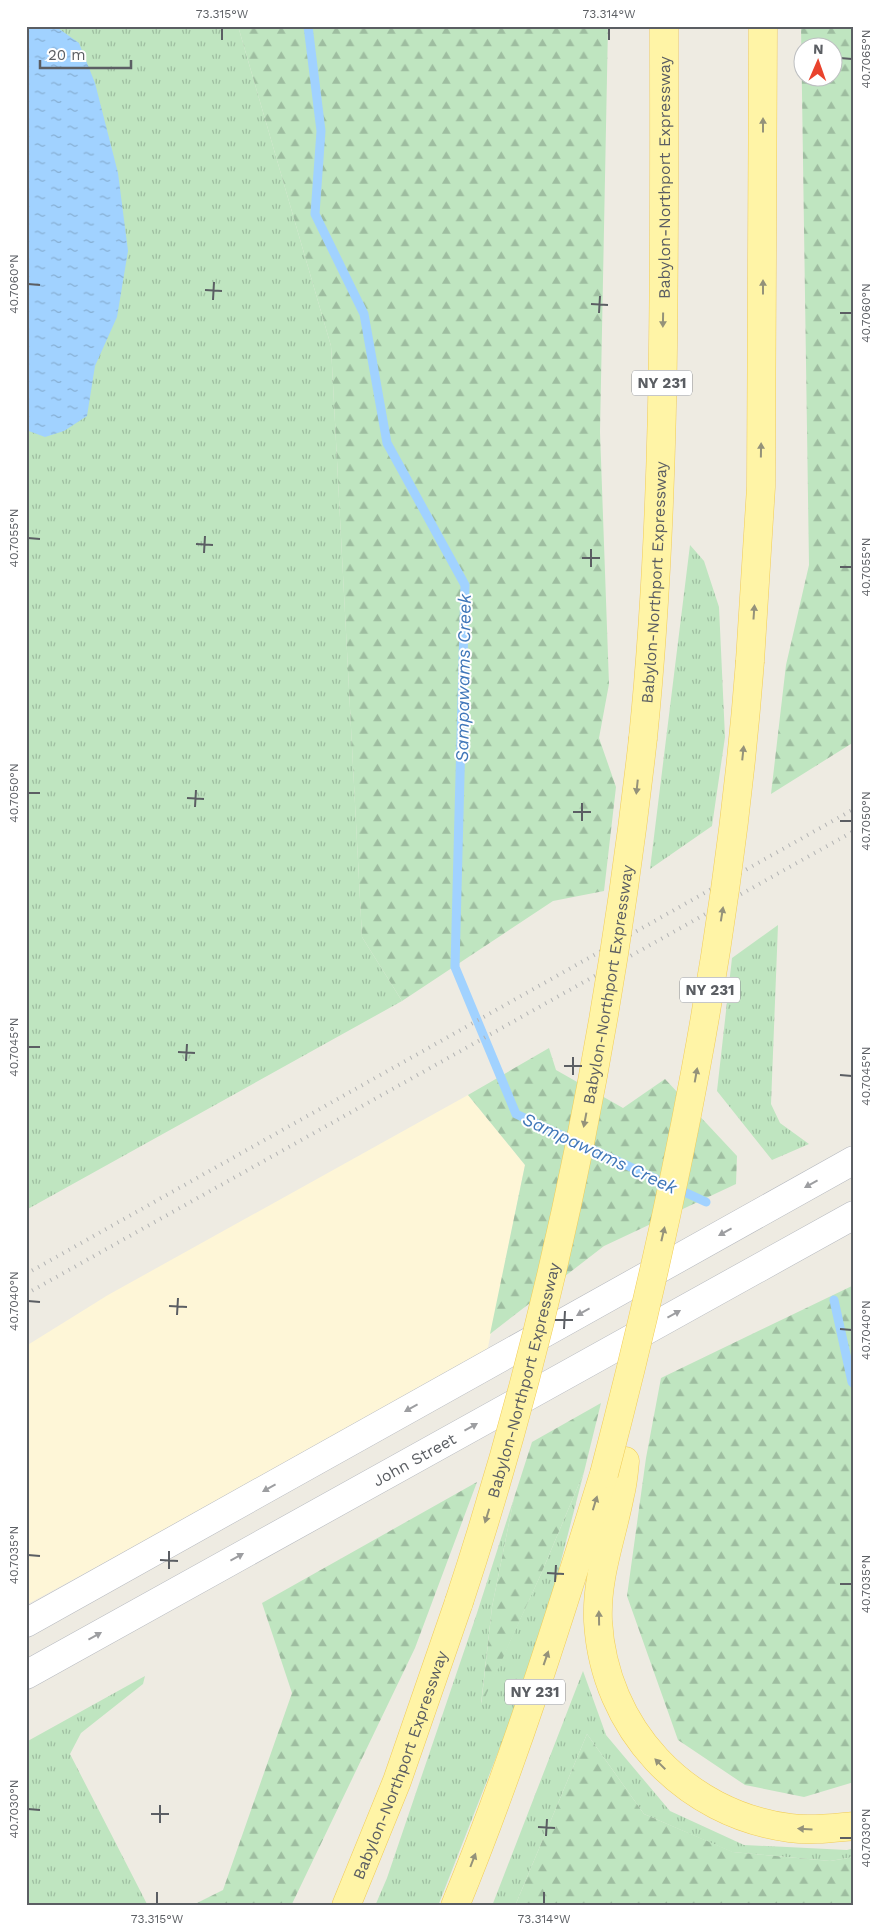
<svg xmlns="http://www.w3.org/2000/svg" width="880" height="1932" viewBox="0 0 880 1932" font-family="'Work Sans',sans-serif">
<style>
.commercial{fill:#fef6d7}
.grass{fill:url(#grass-tufts)}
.forest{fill:url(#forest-firs);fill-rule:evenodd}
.water{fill:url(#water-ripples)}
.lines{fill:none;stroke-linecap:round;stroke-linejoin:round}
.stream{stroke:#a1d2ff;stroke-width:9}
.secondary-casing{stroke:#b6b9bf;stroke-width:29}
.primary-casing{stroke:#f1cc58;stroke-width:29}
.secondary{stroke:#fff;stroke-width:28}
.primary{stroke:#fff4a6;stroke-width:28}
.rail{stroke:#b3b4b4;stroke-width:4;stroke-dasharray:1 6;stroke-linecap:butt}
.primary-bridge-casing{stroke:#f1cc58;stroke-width:29;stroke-linecap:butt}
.primary-bridge{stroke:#fff4a6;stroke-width:28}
.oneway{fill:#94927a}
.oneway2{fill:#9d9ea1}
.ticks{fill:none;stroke:#5b5e63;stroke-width:2}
.labels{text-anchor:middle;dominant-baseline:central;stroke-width:4;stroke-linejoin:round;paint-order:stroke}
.shield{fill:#fff;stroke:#8c8e92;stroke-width:1}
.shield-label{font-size:15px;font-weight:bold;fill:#5b5e63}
.street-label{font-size:16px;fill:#5b5e63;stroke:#fff}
.water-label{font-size:18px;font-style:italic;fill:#4077b9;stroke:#fff}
.neatline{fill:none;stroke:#5b5e63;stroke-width:2}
.ticks-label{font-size:12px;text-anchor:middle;fill:#5b5e63}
</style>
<defs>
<pattern id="grass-tufts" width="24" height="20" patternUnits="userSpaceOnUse" patternTransform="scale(1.25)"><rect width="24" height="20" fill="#bfe5c0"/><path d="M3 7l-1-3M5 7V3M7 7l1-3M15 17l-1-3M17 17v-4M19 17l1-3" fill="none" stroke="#9ebda0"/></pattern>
<pattern id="forest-firs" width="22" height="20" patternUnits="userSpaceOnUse" patternTransform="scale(1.25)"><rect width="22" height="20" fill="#bfe5c0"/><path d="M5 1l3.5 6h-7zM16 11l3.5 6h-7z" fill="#9ebda0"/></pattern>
<pattern id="water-ripples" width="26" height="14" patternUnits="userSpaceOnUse" patternTransform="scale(1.25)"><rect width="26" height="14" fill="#a1d2ff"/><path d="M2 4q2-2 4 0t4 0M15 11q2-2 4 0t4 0" fill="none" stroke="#86aed2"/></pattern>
</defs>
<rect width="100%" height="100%" fill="#eeebe2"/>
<path class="commercial" d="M468,1095L525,1165L486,1357L26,1605V1346L108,1295Z"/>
<path class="grass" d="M26,26H238L331,346L362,937L402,1001L26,1210Z
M690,545L704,561L719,607L725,737L712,826L650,869Z
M778,925L771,1104L780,1123L809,1144L772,1160L717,1091L732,958Z
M584,1472L538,1650L438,1906H375L387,1878L477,1613L514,1498L492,1607L481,1704L541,1574Z
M583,1671L606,1735L670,1811L744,1845L847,1850L854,1848V1857L830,1861L732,1852L644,1814L587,1734L515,1906H492Z
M145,1676L143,1684L81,1733L70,1754L148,1906H26V1742Z"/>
<path class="forest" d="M238,26H608L600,432L609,684L599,738L616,787L604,891L553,901L402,1001L362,937L331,346Z
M801,26H854V742L771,794L786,665L809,565ZM802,48H832V78H802Z
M549,1048L556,1070L623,1108L665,1079L737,1156L736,1184L604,1246L490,1334L525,1165L468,1095Z
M854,1285V1782L804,1797L745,1785L678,1740L627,1596L646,1458L661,1378Z
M601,1403L584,1472L541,1574L481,1706L492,1607L514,1498L532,1442Z
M477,1482L415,1648L291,1906H191L223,1890L292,1693L262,1603Z
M587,1734L644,1814L733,1852L830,1861L854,1857V1906H515Z"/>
<path class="water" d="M26,26H55L79,43L95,83L118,173L128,251L117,317L95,366L87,416L64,431L45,437L26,430Z"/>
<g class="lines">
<path class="stream" d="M308,26L321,131L315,214L364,314L387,443L465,585L455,967L516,1114L706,1202
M834,1300L852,1382L854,1384"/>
<defs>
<g id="secondary">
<path d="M26,1623L854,1160"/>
<path id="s1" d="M26,1675L854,1215"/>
</g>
<g id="primary">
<path d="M750,661L761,487L763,26"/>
<path id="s2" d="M643,738C667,502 664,264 664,26"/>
<path d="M625,1461C624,1472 623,1484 620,1495C612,1537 596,1577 598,1621C604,1728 684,1814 790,1828C811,1831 832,1828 854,1826"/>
<path id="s3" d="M346,1906L397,1781L459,1602"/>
<path d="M455,1906C513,1765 559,1619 604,1474"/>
</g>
</defs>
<use href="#secondary" class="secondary-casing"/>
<use href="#primary" class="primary-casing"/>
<use href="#secondary" class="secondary"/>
<use href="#primary" class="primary"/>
<path class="rail" d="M26,1274L854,809
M26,1294L854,831"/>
<defs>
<g id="primary-bridge">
<path d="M604,1474C674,1207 729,937 750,661"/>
<path id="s4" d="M459,1602C552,1321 610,1033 643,738"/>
</g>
</defs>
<use href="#primary-bridge" class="primary-bridge-casing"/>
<use href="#primary-bridge" class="primary-bridge"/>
</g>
<defs><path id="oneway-solid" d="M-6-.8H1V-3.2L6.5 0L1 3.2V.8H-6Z" transform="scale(1.25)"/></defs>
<g class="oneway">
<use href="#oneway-solid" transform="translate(763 125) rotate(-90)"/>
<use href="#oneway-solid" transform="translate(763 287) rotate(-90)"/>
<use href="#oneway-solid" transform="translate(663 320) rotate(91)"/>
<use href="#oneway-solid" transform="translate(761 450) rotate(-89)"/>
<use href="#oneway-solid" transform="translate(754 612) rotate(-86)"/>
<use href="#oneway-solid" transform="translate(743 753) rotate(-84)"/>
<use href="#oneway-solid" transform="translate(637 787) rotate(96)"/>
<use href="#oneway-solid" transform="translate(722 914) rotate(-81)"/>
<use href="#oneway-solid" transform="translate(696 1075) rotate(-80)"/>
<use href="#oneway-solid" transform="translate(585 1120) rotate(101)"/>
<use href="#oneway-solid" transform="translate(663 1234) rotate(-77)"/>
<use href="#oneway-solid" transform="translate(595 1503) rotate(-73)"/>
<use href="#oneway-solid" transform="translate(487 1516) rotate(107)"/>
<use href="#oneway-solid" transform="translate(599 1618) rotate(-91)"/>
<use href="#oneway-solid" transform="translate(546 1658) rotate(-71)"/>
<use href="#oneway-solid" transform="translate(660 1764) rotate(-135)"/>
<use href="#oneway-solid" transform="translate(805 1829) rotate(-177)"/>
<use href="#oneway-solid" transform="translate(473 1860) rotate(-69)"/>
</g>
<g class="oneway2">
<use href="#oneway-solid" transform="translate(811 1184) rotate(151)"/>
<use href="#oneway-solid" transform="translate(725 1232) rotate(151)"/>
<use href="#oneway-solid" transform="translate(583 1312) rotate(151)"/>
<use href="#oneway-solid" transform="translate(674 1314) rotate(-29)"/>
<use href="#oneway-solid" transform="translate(411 1408) rotate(151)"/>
<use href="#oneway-solid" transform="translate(471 1427) rotate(-29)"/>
<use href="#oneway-solid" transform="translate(269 1488) rotate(151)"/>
<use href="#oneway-solid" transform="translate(237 1557) rotate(-29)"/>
<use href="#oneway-solid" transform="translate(95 1636) rotate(-29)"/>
</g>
<path class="ticks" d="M222,40V28M609,40V28M840,58L852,59M28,284L40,285M205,290L222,291M213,300L214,282M591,304L608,305M599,313L600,296M840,313H852M28,538L40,539M196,544L213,545M204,553L205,536M582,558H600M591,567V549M840,567H852M28,793H40M187,798L204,799M195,807L196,790M573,812H591M582,821V803M840,821H852M28,1047H40M178,1052L195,1053M186,1061L187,1044M564,1066H582M573,1075V1057M840,1075L852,1076M28,1301L40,1302M169,1306L187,1307M177,1315L178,1298M555,1320H573M564,1329L565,1311M840,1329L852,1330M28,1555L40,1556M160,1560L178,1561M169,1569V1551M547,1573L564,1574M555,1582L556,1565M840,1584H852M28,1809L40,1810M151,1814H169M160,1823V1805M538,1827L555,1828M546,1836L547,1819M840,1838H852M157,1904V1892M544,1904V1892"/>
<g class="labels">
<g class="shield">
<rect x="632" y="370.5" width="60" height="25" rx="4"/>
<rect x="680" y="977.5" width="60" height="25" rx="4"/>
<rect x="505" y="1679.5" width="60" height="25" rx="4"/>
</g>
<g class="shield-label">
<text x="662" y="383">NY 231</text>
<text x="710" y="990">NY 231</text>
<text x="535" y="1692">NY 231</text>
</g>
<g class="street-label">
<text stroke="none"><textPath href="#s2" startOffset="561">Babylon-Northport Expressway</textPath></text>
<text stroke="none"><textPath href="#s2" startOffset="156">Babylon-Northport Expressway</textPath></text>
<text stroke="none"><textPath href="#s4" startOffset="636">Babylon-Northport Expressway</textPath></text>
<text stroke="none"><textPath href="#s4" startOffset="231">Babylon-Northport Expressway</textPath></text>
<text stroke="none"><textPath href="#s1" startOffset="444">John Street</textPath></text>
<text stroke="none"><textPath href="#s3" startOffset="151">Babylon-Northport Expressway</textPath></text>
</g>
<g class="water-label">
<text transform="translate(463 678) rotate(-89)">Sampawams Creek</text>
<text transform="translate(600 1153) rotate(25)">Sampawams Creek</text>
</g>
</g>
<rect width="880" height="1932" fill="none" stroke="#ffffff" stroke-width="55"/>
<g transform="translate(818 62) rotate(2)"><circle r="24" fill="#ffffff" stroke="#bdbfc1"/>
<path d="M0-4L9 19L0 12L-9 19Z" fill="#e9432d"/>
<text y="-8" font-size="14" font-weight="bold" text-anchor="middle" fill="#5b5e63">N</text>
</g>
<path d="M40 60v8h91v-8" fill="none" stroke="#5b5e63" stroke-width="2.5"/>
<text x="48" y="60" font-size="15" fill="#5b5e63" stroke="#ffffff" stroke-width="4" paint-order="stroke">20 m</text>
<rect x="28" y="28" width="824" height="1876" class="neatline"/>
<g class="ticks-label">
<text x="222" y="18">73.315°W</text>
<text x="609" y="18">73.314°W</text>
<text transform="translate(866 59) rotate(-90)" y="4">40.7065°N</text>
<text transform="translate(14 284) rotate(-90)" y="4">40.7060°N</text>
<text transform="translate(866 313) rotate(-90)" y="4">40.7060°N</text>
<text transform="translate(14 538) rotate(-90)" y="4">40.7055°N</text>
<text transform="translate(866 567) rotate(-90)" y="4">40.7055°N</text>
<text transform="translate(14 793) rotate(-90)" y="4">40.7050°N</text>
<text transform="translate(866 821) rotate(-90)" y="4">40.7050°N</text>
<text transform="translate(14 1047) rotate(-90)" y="4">40.7045°N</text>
<text transform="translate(866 1076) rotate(-90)" y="4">40.7045°N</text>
<text transform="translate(14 1301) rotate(-90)" y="4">40.7040°N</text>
<text transform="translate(866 1330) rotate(-90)" y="4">40.7040°N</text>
<text transform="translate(14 1555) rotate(-90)" y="4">40.7035°N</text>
<text transform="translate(866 1584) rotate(-90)" y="4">40.7035°N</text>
<text transform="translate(14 1809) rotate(-90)" y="4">40.7030°N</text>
<text transform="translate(866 1838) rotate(-90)" y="4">40.7030°N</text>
<text x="157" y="1923">73.315°W</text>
<text x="544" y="1923">73.314°W</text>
</g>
</svg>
